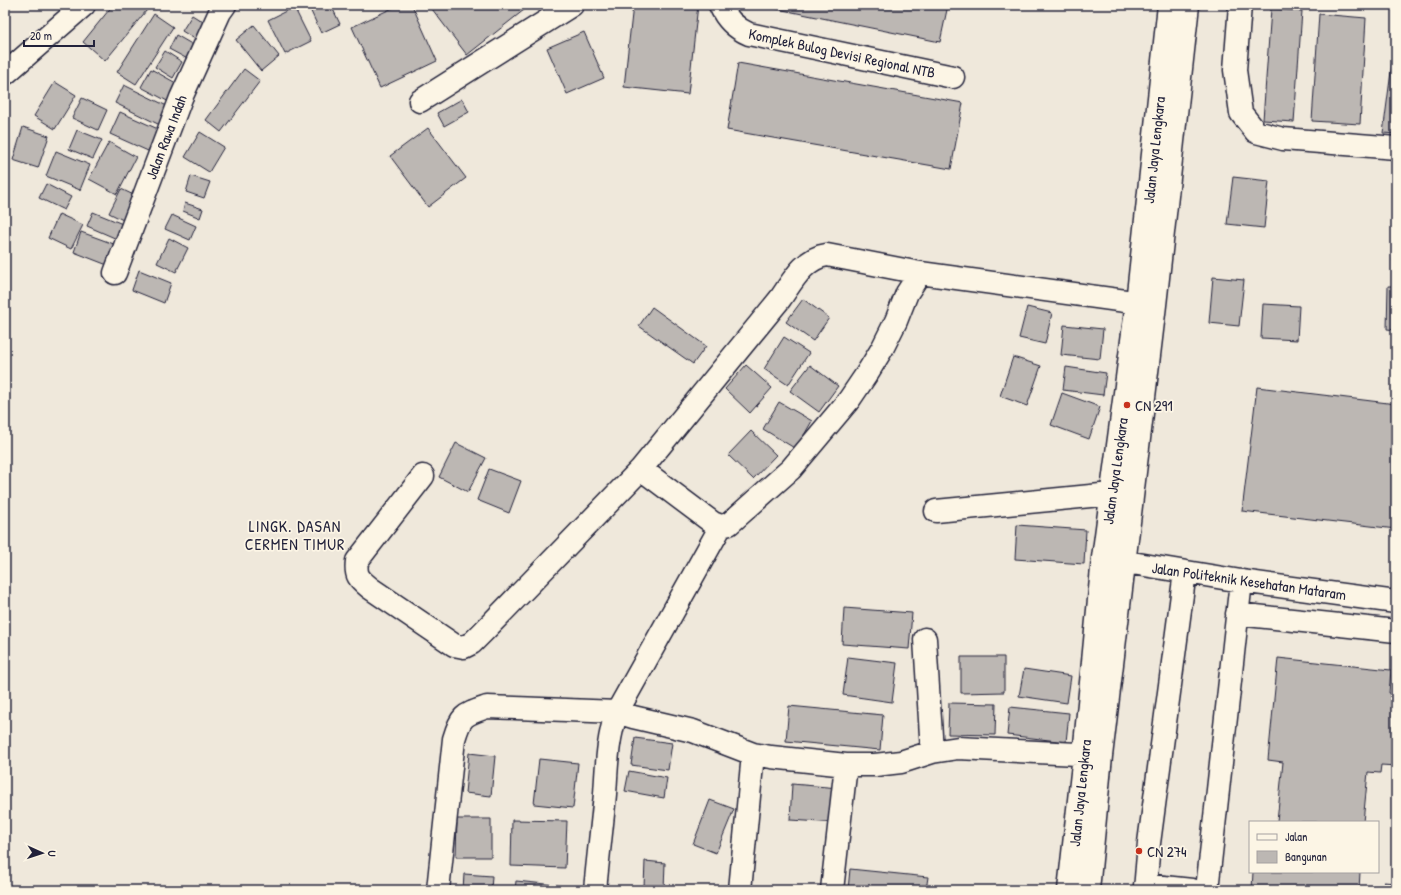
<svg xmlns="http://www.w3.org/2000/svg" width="1401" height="895" viewBox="0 0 1401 895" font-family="'Patrick Hand',sans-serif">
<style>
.building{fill:#bcb7b3;stroke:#22223b}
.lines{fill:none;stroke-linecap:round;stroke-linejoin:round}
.minor-casing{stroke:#22223b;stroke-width:25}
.minor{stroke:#fcf5e5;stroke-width:22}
.poi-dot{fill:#c8321e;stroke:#fcf5e5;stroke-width:1.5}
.labels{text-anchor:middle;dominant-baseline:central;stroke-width:3.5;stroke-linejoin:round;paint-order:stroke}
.street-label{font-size:15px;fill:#22223b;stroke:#fcf5e5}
.poi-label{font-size:15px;fill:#22223b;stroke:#fcf5e5;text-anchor:start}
.neighbourhood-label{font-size:16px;letter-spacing:1px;fill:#22223b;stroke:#fcf5e5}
</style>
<rect width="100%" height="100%" fill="#efe8db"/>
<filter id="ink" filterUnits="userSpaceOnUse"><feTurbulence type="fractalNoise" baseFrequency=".025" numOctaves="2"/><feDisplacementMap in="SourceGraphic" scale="8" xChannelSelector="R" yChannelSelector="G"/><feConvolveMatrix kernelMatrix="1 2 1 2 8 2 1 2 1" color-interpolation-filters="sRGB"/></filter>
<g filter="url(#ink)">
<path class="building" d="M113,5H151L105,61L83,42Z
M308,5H331L340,24L321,33Z
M399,5H412L437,61L380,88L352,27Z
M429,5H528L529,6L467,55Z
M633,5H698L688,94L624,87Z
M758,5H948L940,42Z
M294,7L311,41L285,54L268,20Z
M1271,9L1302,11L1294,122L1263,120Z
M154,14L173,27L136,84L117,72Z
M1319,14L1366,18L1360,124L1312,121Z
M192,15L208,25L198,41L182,31Z
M254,25L279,56L261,71L236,40Z
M584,32L604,78L567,94L547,48Z
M1396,33V134L1383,133Z
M176,35L202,50L195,63L169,49Z
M165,51L182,62L173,78L155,67Z
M738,63L963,103L951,169L727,130Z
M151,69L183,87L173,104L141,87Z
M244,69L260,81L221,132L206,120Z
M55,82L76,95L55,129L34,116Z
M124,85L171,108L162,126L115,103Z
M82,98L107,110L98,130L72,118Z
M462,99L469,112L444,126L437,113Z
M120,112L158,129L148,151L110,134Z
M23,127L49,136L38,168L13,160Z
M428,128L466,178L428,207L390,156Z
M77,130L102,140L93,159L69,149Z
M200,132L224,147L209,172L185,157Z
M109,142L136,157L117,194L89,179Z
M56,151L90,165L80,190L46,176Z
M191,176L210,182L204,198L186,192Z
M1233,177L1269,181L1264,228L1227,224Z
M46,184L71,197L64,210L39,198Z
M121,189L142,199L131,224L109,213Z
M185,203L203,209L200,218L183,211Z
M93,212L130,227L124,242L87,226Z
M59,214L83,225L71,249L48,238Z
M172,215L196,226L190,240L165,229Z
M81,232L122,247L115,268L74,252Z
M1396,237V261H1393Z
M169,238L188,248L176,272L157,263Z
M139,270L171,283L164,303L132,290Z
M1213,277L1244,280L1239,326L1209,323Z
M1388,286H1396V330L1387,329Z
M803,299L829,318L813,341L786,322Z
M1263,304L1299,306L1297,340L1261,338Z
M652,307L706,346L693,364L639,326Z
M1027,307L1052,313L1045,344L1019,338Z
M1064,325L1103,329L1100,359L1061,355Z
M784,337L809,353L788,385L764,369Z
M1013,357L1041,366L1027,406L1000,396Z
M746,365L772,388L750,413L725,389Z
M810,365L838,386L819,412L790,391Z
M1066,367L1106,373L1103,395L1063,390Z
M1257,387L1396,404V529L1242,511Z
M1062,393L1100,407L1089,439L1051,425Z
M779,402L812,421L796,449L763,429Z
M751,431L776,455L753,479L728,455Z
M456,443L486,458L468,492L439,477Z
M489,469L521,481L509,513L477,500Z
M1017,525L1086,530L1084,564L1015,559Z
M844,608L912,613L909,649L842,644Z
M848,657L897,663L892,702L843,695Z
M961,657H1004V692L961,693Z
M1278,658L1391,670L1389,693L1396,694V766L1381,765L1380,773L1368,772L1363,822H1277L1283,762L1268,760Z
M1024,669L1071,676L1067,703L1019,696Z
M949,703L996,704L995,735L948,734Z
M789,706L883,715L880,750L786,741Z
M1010,707L1069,713L1066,742L1007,735Z
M635,738L672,743L668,770L631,765Z
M469,753L495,756L491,796L465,793Z
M539,759L578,763L573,808L534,804Z
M629,771L667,778L664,798L625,791Z
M792,784L839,788L837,823L790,820Z
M710,800L734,809L716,853L693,844Z
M457,819H491V857H456Z
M512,820L567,821L565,868L511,866Z
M645,861L665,863L664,889L644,887Z
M850,869L928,877L926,890H848Z
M1253,872H1360L1359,890H1252Z
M464,874L492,876L491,890H463Z
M516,881L565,886L564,890H515Z
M1384,882L1396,883V890H1384Z"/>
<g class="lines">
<defs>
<path id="minor" d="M720,5C726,19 735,28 749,34L953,77
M1240,5L1235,70L1241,113L1256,132L1283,139L1396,148
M5,74L84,5
M420,101L572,5
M115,273L181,98L220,12L225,5
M641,469L713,523L721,526L729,524L791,469L849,400L866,375L882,349L896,321L907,293L920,273
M423,476L357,561C355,576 359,579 370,588L454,645L464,647L472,643L483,632L641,469L780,299C792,282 804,258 827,255L920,273L1155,305
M936,511L1111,494
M1108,559L1241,581L1396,602
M1237,614L1396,631
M925,639L932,752
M1145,885L1192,890
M438,890L454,739C461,715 464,715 487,707L617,712L633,717L693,731L753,754L771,757L846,765H875L901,762L932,752L958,748L1098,755
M595,890C598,858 602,826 605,794C607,765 607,740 617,712L721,526
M740,890L753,754
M832,890L846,765
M1069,890L1084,755L1103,558L1137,303L1169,5
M1088,890L1101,756L1155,305L1188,5
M1145,890L1149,843L1185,572
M1207,890L1241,581"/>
</defs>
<use href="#minor" class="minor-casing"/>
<use href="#minor" class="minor"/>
</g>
</g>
<g class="poi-dot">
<circle cx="1127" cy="405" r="4"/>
<circle cx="1139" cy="851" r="4"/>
</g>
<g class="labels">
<g class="street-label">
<text transform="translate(842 53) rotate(12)">Komplek Bulog Devisi Regional NTB</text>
<text transform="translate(166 137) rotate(-69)">Jalan Rawa Indah</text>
<text transform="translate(1154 150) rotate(-84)">Jalan Jaya Lengkara</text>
<text transform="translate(1115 471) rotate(-82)">Jalan Jaya Lengkara</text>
<text transform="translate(1249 581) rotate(8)">Jalan Politeknik Kesehatan Mataram</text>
<text transform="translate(1080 793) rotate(-84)">Jalan Jaya Lengkara</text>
</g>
<g class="poi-label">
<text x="1135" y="405">CN 291</text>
<text x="1147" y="851">CN 274</text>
</g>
<g class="neighbourhood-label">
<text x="295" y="526">LINGK. DASAN<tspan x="295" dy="18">CERMEN TIMUR</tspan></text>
</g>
</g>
<rect width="1401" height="895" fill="none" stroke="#fcf5e5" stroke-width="20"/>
<rect x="10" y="10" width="1381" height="875" fill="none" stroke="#22223b" stroke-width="1.5" filter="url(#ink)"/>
<rect x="1249" y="821" width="130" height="52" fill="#fcf5e5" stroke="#a5a1a1"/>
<rect x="1257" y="834" width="20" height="6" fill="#fcf5e5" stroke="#a5a1a1"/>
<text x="1285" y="841" font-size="12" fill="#22223b">Jalan</text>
<rect x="1257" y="851" width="20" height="12" fill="#bcb7b3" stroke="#a5a1a1"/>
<text x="1285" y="861" font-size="12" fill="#22223b">Bangunan</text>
<g transform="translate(42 853) rotate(93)" stroke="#fcf5e5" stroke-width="3" paint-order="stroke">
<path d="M0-3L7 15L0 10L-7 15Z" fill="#22223b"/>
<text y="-6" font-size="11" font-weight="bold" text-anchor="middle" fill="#22223b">U</text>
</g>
<path d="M24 40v6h70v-6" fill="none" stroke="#22223b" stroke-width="2"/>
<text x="30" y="40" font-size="12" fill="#22223b" stroke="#fcf5e5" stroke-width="3" paint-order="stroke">20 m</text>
</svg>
